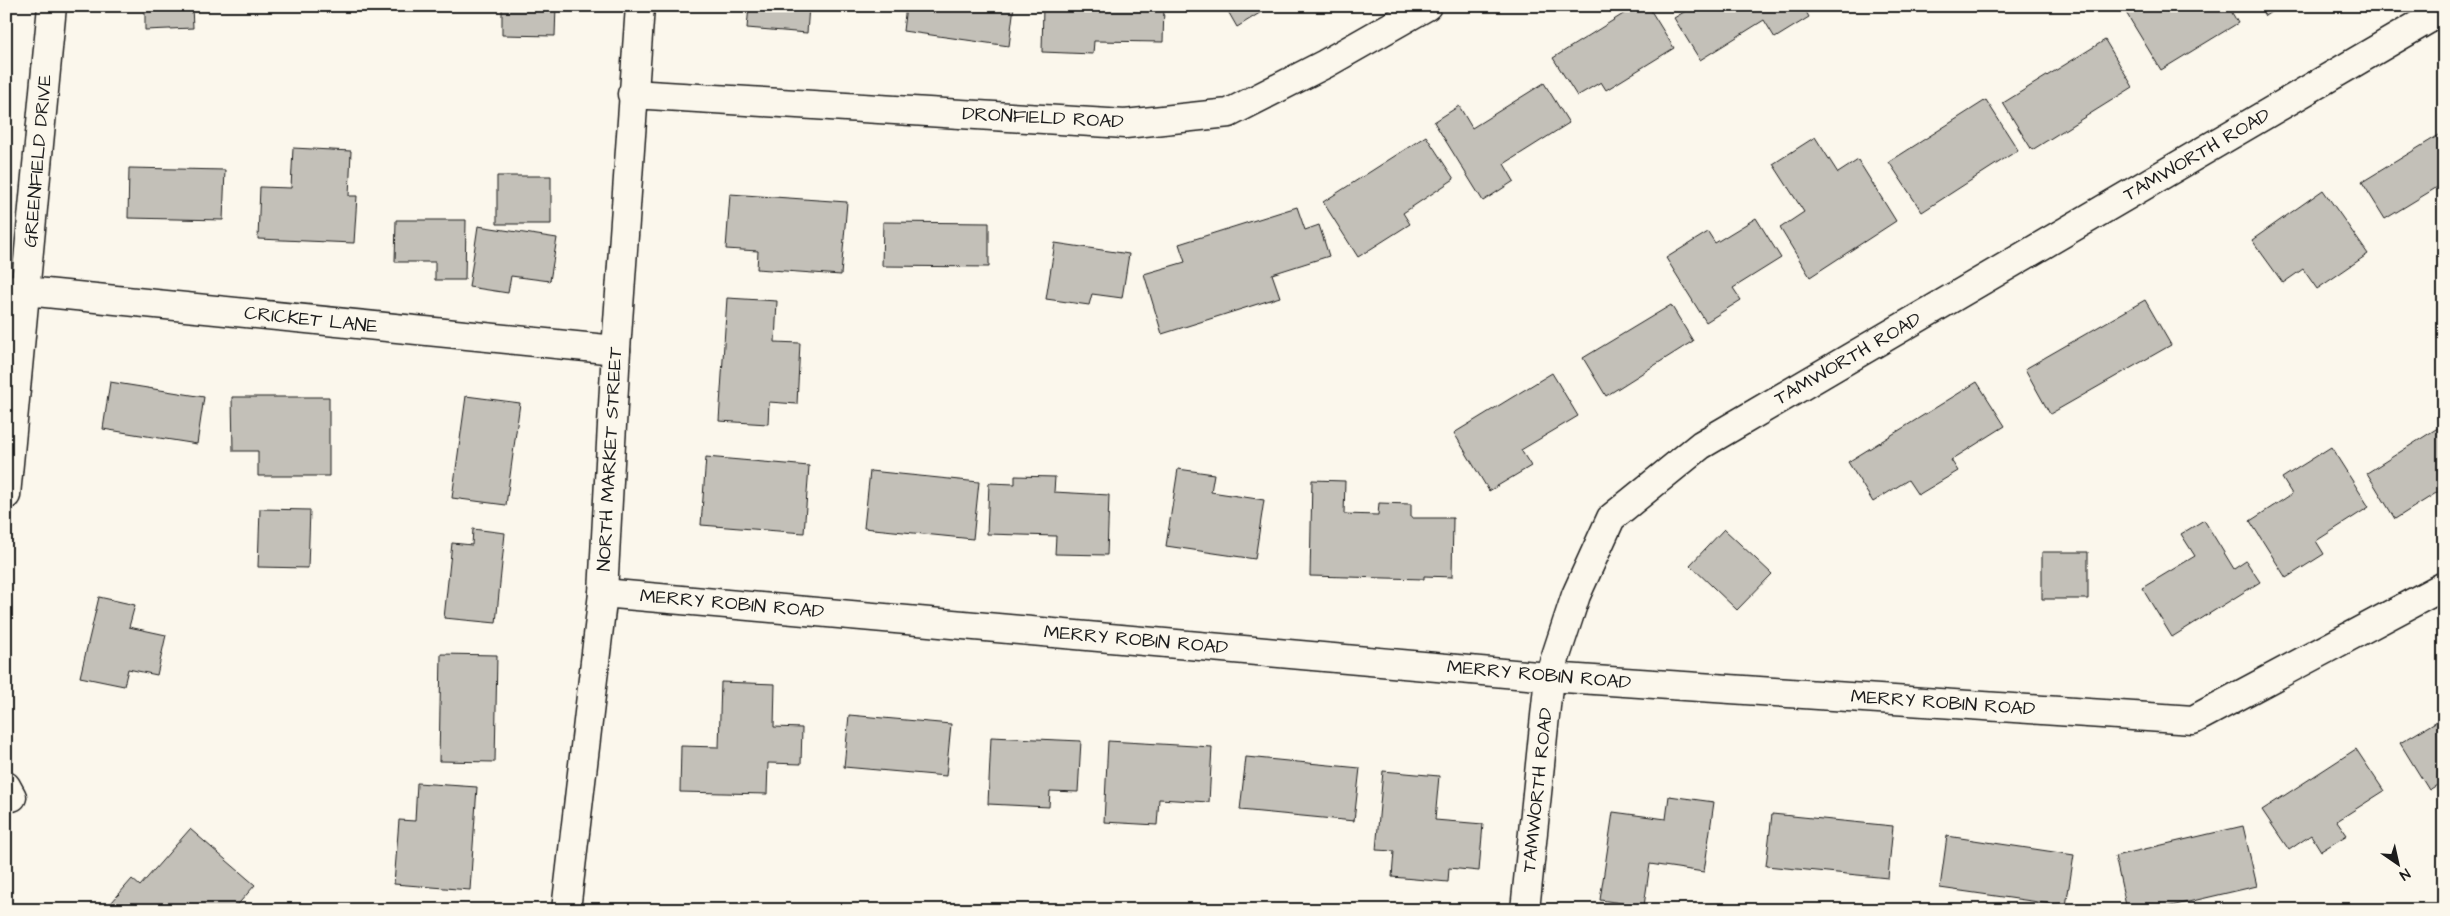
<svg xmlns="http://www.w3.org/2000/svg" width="2450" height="916" viewBox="0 0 2450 916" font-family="'Architects Daughter',sans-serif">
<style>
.building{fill:#c3c0b8;stroke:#1c1c1c}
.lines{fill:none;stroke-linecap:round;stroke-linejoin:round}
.minor-casing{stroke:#1c1c1c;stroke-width:31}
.tertiary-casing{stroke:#1c1c1c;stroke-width:31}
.minor{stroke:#fbf7ec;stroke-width:28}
.tertiary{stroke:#fbf7ec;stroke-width:28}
.labels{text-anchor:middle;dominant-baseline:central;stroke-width:5;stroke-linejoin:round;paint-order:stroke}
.street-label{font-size:19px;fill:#1c1c1c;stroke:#fbf7ec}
</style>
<rect width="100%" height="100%" fill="#fbf7ec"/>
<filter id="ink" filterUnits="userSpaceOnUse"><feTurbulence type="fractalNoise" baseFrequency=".02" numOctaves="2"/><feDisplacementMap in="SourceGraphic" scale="10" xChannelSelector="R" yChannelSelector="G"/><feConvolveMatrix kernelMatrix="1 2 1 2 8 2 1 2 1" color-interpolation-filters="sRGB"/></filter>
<g filter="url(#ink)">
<path class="building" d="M145,6H192L193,28L145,30Z
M502,6H556L555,36L502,35Z
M749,6H809L807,33L747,28Z
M906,6H1014L1009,46L903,31Z
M1043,6H1164L1163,42L1094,41L1093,54L1042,52Z
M1225,6H1271L1237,27Z
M1636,6H1648L1674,48L1606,90L1601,82L1577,96L1553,58Z
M1694,6H1803L1809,17L1775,38L1764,20L1700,60L1674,18Z
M2122,6H2228L2238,23L2161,70Z
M2259,6H2280L2265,16Z
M2105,40L2133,87L2032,150L2003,103Z
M1544,83L1569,123L1504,164L1514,181L1483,201L1434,122L1459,106L1472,128Z
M1986,100L2018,150L1922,212L1889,162Z
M2444,132V183L2385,219L2362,182Z
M1426,136L1454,179L1403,213L1410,224L1358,257L1323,202Z
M1815,137L1838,173L1858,160L1896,221L1810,277L1780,228L1804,212L1773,164Z
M293,148L351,151L349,196H357L354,243L258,239L260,187L291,188Z
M129,168L225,170L223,220L128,218Z
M497,176H551V224H497Z
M2323,190L2368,254L2317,289L2303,269L2283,283L2252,240Z
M730,194L847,202L841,275L757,269L758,251L726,249Z
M1297,207L1305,230L1319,225L1329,256L1272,274L1280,297L1162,334L1144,274L1185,262L1179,244Z
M1756,218L1781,258L1733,288L1741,300L1706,322L1666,258L1708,232L1715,243Z
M396,220H466L465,280H435V262H395Z
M883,222L989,223V267L882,266Z
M478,226L557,238L550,281L511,276L508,293L469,287Z
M1055,243L1129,254L1122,298L1092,294L1089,305L1046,299Z
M727,298L777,301L775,342L800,343L797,404L769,402L768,424L719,421Z
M2145,300L2171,345L2050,414L2025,369Z
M1671,305L1693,341L1606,396L1583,358Z
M1552,373L1578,416L1521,450L1531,466L1489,491L1454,433Z
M110,382L204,397L197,444L103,429Z
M1977,382L2005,426L1951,460L1958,471L1918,495L1908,480L1873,502L1848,462Z
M466,396L520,403L506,505L452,498Z
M232,397H329V476H258V451H233Z
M2444,424V488L2395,519L2367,473Z
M2331,447L2369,507L2316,541L2324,554L2286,578L2250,521L2292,494L2282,478Z
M706,457L809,466L804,533L701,525Z
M1178,469L1214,474L1211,492L1264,500L1255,559L1166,546Z
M870,471L979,482L973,539L864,528Z
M1015,476L1055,477L1054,492L1109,495L1107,555L1055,554L1056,536L987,534L989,483L1015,484Z
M1312,480L1345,481L1344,514L1378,515L1379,503L1411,504V518H1453L1452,577L1424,576V579L1310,576Z
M260,509L310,510L308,568L258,567Z
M2204,520L2234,569L2246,561L2260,582L2172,637L2142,588L2195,556L2181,534Z
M473,529L505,533L496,623L444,618L452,543L472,545Z
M1724,529L1772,574L1737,610L1690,565Z
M2042,552H2088V599H2042Z
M99,597L135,605L129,627L166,635L157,675L128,669L124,686L80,677Z
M441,654L497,655L495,762L439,761Z
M721,682L775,684L774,727L802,728L801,764L768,763L767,794L680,792L681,746L719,747Z
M849,715L951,724L946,776L844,767Z
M2444,717V781L2429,790L2400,743Z
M991,737L1081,741L1078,792L1050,791L1049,807L988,804Z
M1108,741L1212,747L1209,802L1159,799L1157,825L1104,822Z
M2356,749L2384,791L2337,821L2347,835L2321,851L2311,835L2289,850L2262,810Z
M1246,757L1360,768L1354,821L1240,810Z
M1383,771L1439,776L1435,820L1483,824L1479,871L1449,868L1448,882L1392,877L1394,851L1376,850Z
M417,783L477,787L470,890L394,884L399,820L415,821Z
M1669,796L1714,802L1704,872L1650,864L1644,906L1600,900L1613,812L1666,819Z
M1772,814L1893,826L1888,878L1766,866Z
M2243,826L2257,886L2154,910H2127L2115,856Z
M190,829L255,885L233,910H105L132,879L140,886Z
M1947,836L2074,855L2066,906L1940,888Z"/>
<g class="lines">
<defs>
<path id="minor" d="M632,94L1125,124L1229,113L1325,64L1427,6
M6,289L616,350
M6,495L52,6
M603,593L1549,677L2193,720L2444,586
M6,786L12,797
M1525,910L1549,677L1576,595L1611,518L1701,445L2444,10"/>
<path id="tertiary" d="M566,910L603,593L616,350L640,6"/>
</defs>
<use href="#minor" class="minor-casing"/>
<use href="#tertiary" class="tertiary-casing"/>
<use href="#minor" class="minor"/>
<use href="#tertiary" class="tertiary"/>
</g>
</g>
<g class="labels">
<g class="street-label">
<text transform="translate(1043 118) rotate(3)">DRONFIELD ROAD</text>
<text transform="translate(2197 155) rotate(-30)">TAMWORTH ROAD</text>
<text transform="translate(38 161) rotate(-85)">GREENFIELD DRIVE</text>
<text transform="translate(311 320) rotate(6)">CRICKET LANE</text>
<text transform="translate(1848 359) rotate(-30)">TAMWORTH ROAD</text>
<text transform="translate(610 459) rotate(-87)">NORTH MARKET STREET</text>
<text transform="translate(732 604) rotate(5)">MERRY ROBIN ROAD</text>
<text transform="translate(1136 640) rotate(5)">MERRY ROBIN ROAD</text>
<text transform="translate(1539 675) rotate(5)">MERRY ROBIN ROAD</text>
<text transform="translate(1943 703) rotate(4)">MERRY ROBIN ROAD</text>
<text transform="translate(1538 790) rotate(-84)">TAMWORTH ROAD</text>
</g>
</g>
<rect width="2450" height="916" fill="none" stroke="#fbf7ec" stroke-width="25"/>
<rect x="12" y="12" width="2425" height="891" fill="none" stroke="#1c1c1c" stroke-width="2" filter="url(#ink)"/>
<g transform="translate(2398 864) rotate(146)" stroke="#fbf7ec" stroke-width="4" paint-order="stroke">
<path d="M0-4L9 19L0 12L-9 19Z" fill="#1c1c1c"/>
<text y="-8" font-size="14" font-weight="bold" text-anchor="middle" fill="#1c1c1c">N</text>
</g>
</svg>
